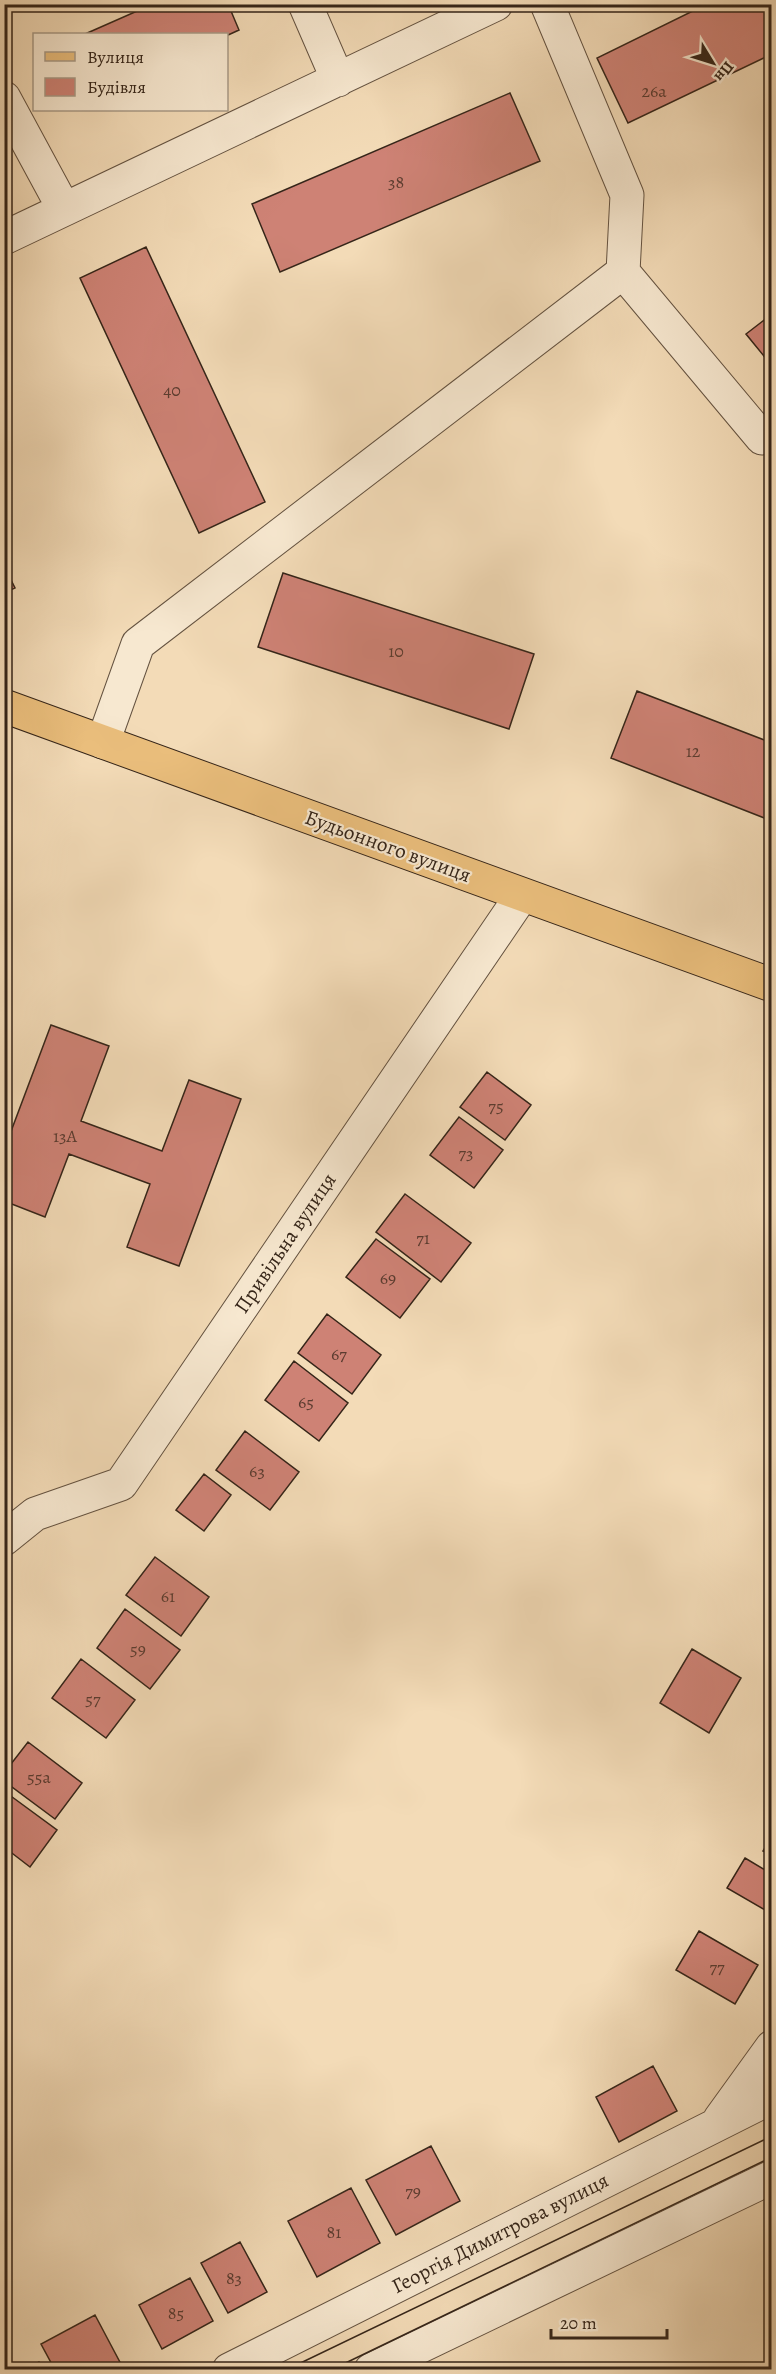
<svg xmlns="http://www.w3.org/2000/svg" width="776" height="2374" viewBox="0 0 776 2374" font-family="Alegreya,serif">
<style>
.building{fill:#ce8275;stroke:#352519;stroke-width:1.5}
.lines{fill:none;stroke-linecap:round;stroke-linejoin:round}
.minor-casing{stroke:#645240;stroke-width:35}
.major-casing{stroke:#352519;stroke-width:35}
.minor{stroke:#f7e8d0;stroke-width:33}
.major{stroke:#eabe7c;stroke-width:33}
.tram{stroke:#352519;stroke-width:1.5}
.labels{text-anchor:middle;dominant-baseline:central;stroke-width:4.5;stroke-linejoin:round;paint-order:stroke}
.number-label{font-size:18px;fill:#5b3c30}
.street-label{font-size:21px;fill:#352519;stroke:#f7e8d0}
</style>
<rect width="100%" height="100%" fill="#f3dbb7"/>
<filter id="stains"><feTurbulence type="fractalNoise" baseFrequency=".00333" numOctaves="4"/><feColorMatrix values="0 0 0 0 .2 0 0 0 0 .09 0 0 0 0 .02 0 0 0 .5 -.17"/></filter>
<radialGradient id="worn" r=".72"><stop offset=".6" stop-color="#630" stop-opacity="0"/><stop offset="1" stop-color="#630" stop-opacity=".3"/></radialGradient>
<path class="building" d="M153,4H228L239,30L226,36L85,34Z
M707,4H772V54L628,123L597,58Z
M510,93L540,161L280,272L252,204Z
M146,247L265,502L199,533L80,278Z
M772,314V366L746,334Z
M4,566L15,588L4,593Z
M283,573L534,654L509,729L258,647Z
M637,691L772,743V821L611,758Z
M51,1025L109,1046L81,1121L162,1151L189,1080L241,1099L179,1266L127,1247L150,1184L69,1154L45,1217L4,1201V1150Z
M487,1072L531,1105L505,1140L460,1107Z
M459,1117L503,1150L474,1188L430,1155Z
M405,1194L471,1243L441,1282L376,1232Z
M376,1239L430,1279L400,1318L346,1277Z
M327,1314L381,1355L352,1394L298,1353Z
M294,1361L348,1403L319,1441L265,1400Z
M245,1431L299,1472L270,1510L216,1470Z
M204,1474L231,1495L204,1531L176,1510Z
M155,1557L209,1597L181,1636L126,1595Z
M125,1609L180,1650L150,1689L97,1648Z
M692,1649L741,1678L709,1733L660,1703Z
M81,1659L135,1700L106,1738L52,1698Z
M28,1742L82,1783L55,1819L4,1781V1773Z
M4,1791L57,1830L30,1867L4,1847Z
M772,1836V1856L763,1851Z
M745,1858L772,1874V1914L727,1888Z
M699,1931L758,1965L735,2004L676,1970Z
M653,2066L677,2111L619,2142L596,2097Z
M431,2146L460,2201L396,2235L366,2180Z
M351,2188L380,2243L317,2277L288,2221Z
M240,2242L267,2292L228,2313L201,2263Z
M190,2278L213,2321L162,2349L139,2305Z
M95,2315L122,2366L116,2370H55L41,2344Z
M39,2362L43,2370H24Z"/>
<g class="lines">
<defs>
<path id="minor" d="M305,4L338,80
M547,4L627,195L623,272L762,438L772,435
M4,98L64,209
M4,238L496,4
M103,742L138,644L623,272
M4,1539L35,1514L121,1484L522,895
M720,2119L772,2047
M229,2370L772,2097
M371,2370L772,2177"/>
<path id="major" d="M4,706L772,985"/>
</defs>
<use href="#minor" class="minor-casing"/>
<use href="#major" class="major-casing"/>
<use href="#minor" class="minor"/>
<use href="#major" class="major"/>
<path class="tram" d="M286,2370L772,2136
M331,2370L772,2157"/>
</g>
<g class="labels">
<g class="number-label">
<text x="654" y="91">26а</text>
<text x="396" y="182">38</text>
<text x="172" y="390">40</text>
<text x="396" y="651">10</text>
<text x="693" y="751">12</text>
<text x="496" y="1106">75</text>
<text x="65" y="1136">13А</text>
<text x="466" y="1153">73</text>
<text x="423" y="1238">71</text>
<text x="388" y="1278">69</text>
<text x="339" y="1354">67</text>
<text x="306" y="1402">65</text>
<text x="257" y="1471">63</text>
<text x="168" y="1596">61</text>
<text x="138" y="1649">59</text>
<text x="93" y="1699">57</text>
<text x="39" y="1777">55а</text>
<text x="717" y="1967">77</text>
<text x="413" y="2191">79</text>
<text x="334" y="2232">81</text>
<text x="234" y="2278">83</text>
<text x="176" y="2313">85</text>
</g>
<g class="street-label">
<text transform="translate(388 846) rotate(20)">Будьонного вулиця</text>
<text transform="translate(285 1243) rotate(-56)">Привільна вулиця</text>
<text transform="translate(500 2233) rotate(-27)">Георгія Димитрова вулиця</text>
</g>
</g>
<rect width="776" height="2374" fill="none" stroke="#f3dbb7" stroke-width="24"/>
<rect x="6" y="6" width="764" height="2362" fill="none" stroke="#352519" stroke-width="3"/>
<rect x="12" y="12" width="752" height="2350" fill="none" stroke="#352519" stroke-width="1.5"/>
<rect x="33" y="33" width="195" height="78" fill="#f7e8d0" stroke="#a99a87" stroke-width="1.5"/>
<rect x="45" y="52" width="30" height="9" fill="#eabe7c" stroke="#a99a87" stroke-width="1.5"/>
<text x="87" y="63" font-size="18" fill="#352519">Вулиця</text>
<rect x="45" y="78" width="30" height="18" fill="#ce8275" stroke="#a99a87" stroke-width="1.5"/>
<text x="87" y="93" font-size="18" fill="#352519">Будівля</text>
<g transform="translate(713 63) rotate(128)" stroke="#f7e8d0" stroke-width="4.5" paint-order="stroke">
<path d="M0-4.5L10 22L0 15L-10 22Z" fill="#352519"/>
<text y="-9" font-size="16" font-weight="bold" text-anchor="middle" fill="#352519">Пн</text>
</g>
<path d="M551 2329v9h116v-9" fill="none" stroke="#352519" stroke-width="3"/>
<text x="560" y="2329" font-size="18" fill="#352519" stroke="#f7e8d0" stroke-width="4.5" paint-order="stroke">20 m</text>
<rect width="100%" height="100%" filter="url(#stains)"/>
<rect width="100%" height="100%" fill="url(#worn)"/>
</svg>
